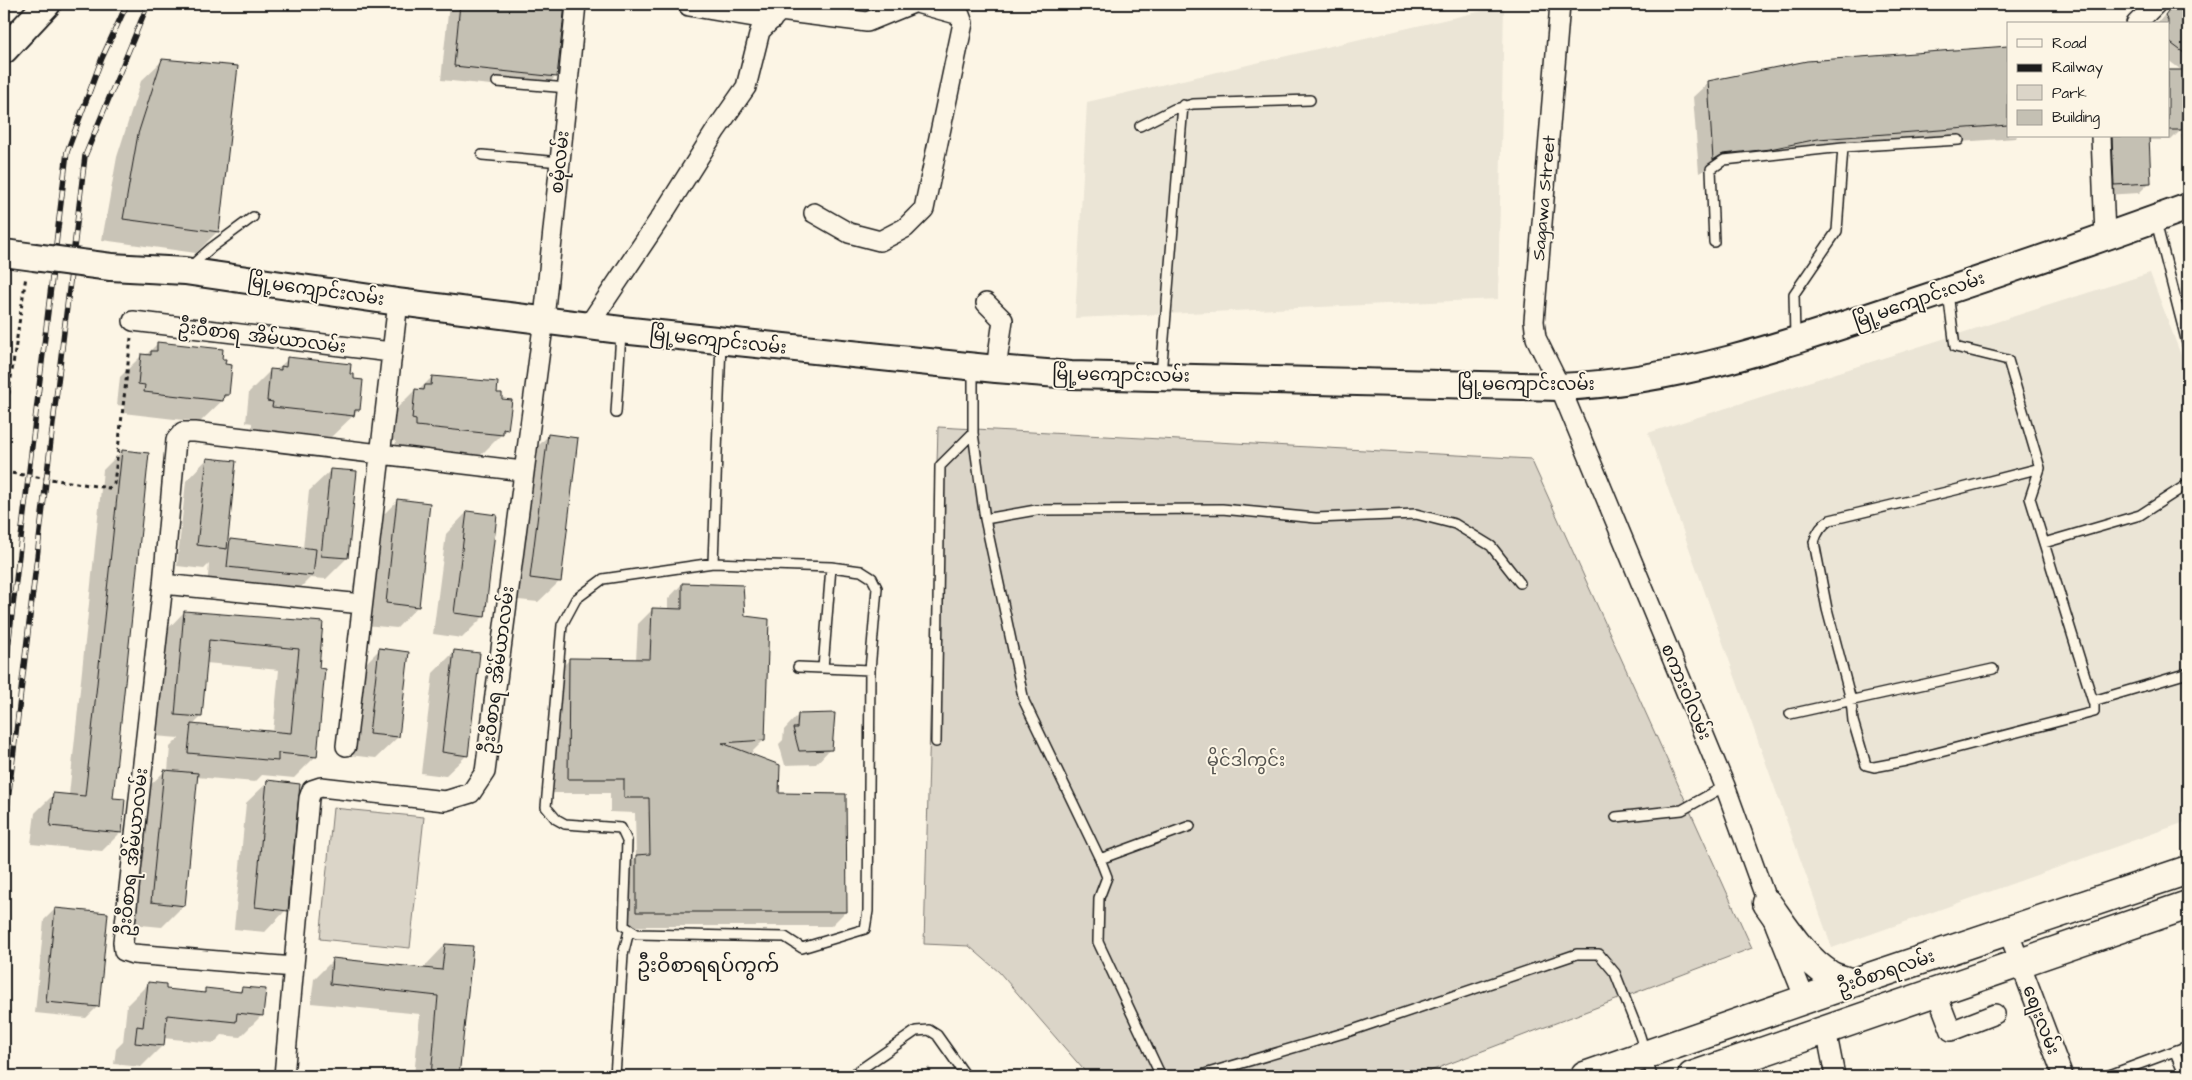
<svg xmlns="http://www.w3.org/2000/svg" width="2192" height="1080" viewBox="0 0 2192 1080" font-family="'Architects Daughter','Noto Sans Myanmar',sans-serif">
<style>
.built{fill:#ebe5d6}
.green{fill:#dbd5c8;stroke:#7c7872}
.shadow{fill:#0003;fill-rule:evenodd}
.building{fill:#c4c0b3;stroke:#1c1c1c}
.lines{fill:none;stroke-linecap:round;stroke-linejoin:round}
.service-casing{stroke:#1c1c1c;stroke-width:12}
.minor-casing{stroke:#1c1c1c;stroke-width:22}
.secondary-casing{stroke:#1c1c1c;stroke-width:30}
.primary-casing{stroke:#1c1c1c;stroke-width:31}
.path{stroke:#1c1c1c;stroke-width:3;stroke-dasharray:4 4;stroke-linecap:butt}
.service{stroke:#fcf5e5;stroke-width:9}
.minor{stroke:#fcf5e5;stroke-width:19}
.secondary{stroke:#fcf5e5;stroke-width:26}
.primary{stroke:#fcf5e5;stroke-width:28}
.rail-casing{stroke:#1c1c1c;stroke-width:5.5}
.rail{stroke:#fcf5e5;stroke-width:4;stroke-dasharray:11;stroke-linecap:butt}
.secondary-bridge-casing{stroke:#1c1c1c;stroke-width:30;stroke-linecap:butt}
.secondary-bridge{stroke:#fcf5e5;stroke-width:26}
.labels{text-anchor:middle;dominant-baseline:central;stroke-width:4;stroke-linejoin:round;paint-order:stroke}
.street-label{font-size:18px;fill:#1c1c1c;stroke:#fcf5e5}
.park-label{font-size:18px;fill:#555450;stroke:#fcf5e5}
.quarter-label{font-size:20px;fill:#1c1c1c;stroke:#fcf5e5}
</style>
<rect width="100%" height="100%" fill="#fcf5e5"/>
<filter id="ink" filterUnits="userSpaceOnUse"><feTurbulence type="fractalNoise" baseFrequency=".02" numOctaves="2"/><feDisplacementMap in="SourceGraphic" scale="10" xChannelSelector="R" yChannelSelector="G"/><feConvolveMatrix kernelMatrix="1 2 1 2 8 2 1 2 1" color-interpolation-filters="sRGB"/></filter>
<g filter="url(#ink)">
<path class="built" d="M1504,6L1498,299L1075,318L1087,102Z
M2150,273L2188,374V821L1832,948L1648,433Z"/>
<path class="green" d="M938,427L1531,459L1752,948L1417,1076H1089L999,972L969,946L924,944Z
M333,808L424,817L410,948L320,939Z"/>
<path class="shadow" d="M449,4H563L556,76L542,90L441,80Z
M2186,4H2188V75L2168,60V24H2157L2173,5L2181,11Z
M2008,47V136H2017L2016,138L1802,153L1754,163L1708,168L1699,173L1693,97L1708,83L1812,62Z
M163,60L218,231L196,253L102,240L117,157L141,81Z
M2168,71L2181,130L2171,140H2148L2150,182L2139,193L2104,195L2097,136H2168Z
M2188,128V164H2186L2181,135Z
M158,343L228,395L200,422L123,413L124,406L117,405L120,377L141,356H145Z
M288,359L349,375L359,410L331,437L252,428V423L246,422L249,392L271,370L275,371Z
M432,377L495,394L507,429L480,456L395,447L396,441L391,440L394,411L415,390H419Z
M548,436L560,581L538,602L509,599L527,457Z
M122,451L112,799L121,832L102,851L31,844L35,813L54,794L69,795L103,470Z
M207,459L226,546L231,541L303,548L309,491L331,470L347,558L326,579L310,578L291,597L207,588L209,564L204,569L177,566L186,481Z
M398,500L418,606L397,628L365,625L376,522Z
M467,512L484,616L462,638L433,634L446,534Z
M682,584L744,618L764,740L749,755L777,794L846,911L831,926H622V871L636,857L635,813L610,812V793H553L555,674L569,660H636L638,624L652,610H668V599Z
M184,612L321,623L317,670L316,756L294,778L262,775L255,782L196,777L184,905L162,927L130,924L143,792L165,771H168L170,747L179,738L154,736L163,634ZM206,663L279,670L273,733L192,726L201,717Z
M379,650L398,737L376,758L348,755L358,671Z
M455,651L467,755L445,776L421,773L433,673Z
M798,715L830,749L816,764L785,765L779,744L783,740L784,730Z
M268,782L286,910L265,932L234,929L246,803Z
M55,909L97,1007L86,1018L35,1013L44,920Z
M445,945L471,948L458,1076H414L420,1014L311,1003L314,979L333,960L425,969L426,965Z
M148,984L165,990L202,994L206,990L238,993L242,988L262,1015L240,1037L222,1035L214,1043L163,1038L162,1046L141,1067L114,1064L116,1049L123,1042L127,1005Z
M929,1067L935,1076H917Z
M238,1073L267,1076H234Z"/>
<path class="building" d="M460,4H565L557,77L454,66Z
M2173,4L2188,15V56L2168,41V20L2165,15Z
M2008,46V125L1818,139L1770,149L1723,154L1713,160L1708,81L1807,61Z
M162,59L238,66L219,232L123,219L138,134Z
M2168,70H2183L2182,130H2168Z
M2112,136H2149L2151,183L2114,185Z
M157,342L223,349L222,359H226L225,364L232,365L229,395H224L223,401L144,392L145,385L138,384L141,354L151,355V351H157Z
M287,357L351,364L350,374H354V379L363,380L360,410H355L354,416L272,407L273,402L267,401L270,369L281,370V366L286,367Z
M432,376L498,382L497,393H502V399L512,400L508,430L503,429V435L416,426V420L412,419L415,389L424,390L425,385H431Z
M548,434L578,438L561,582L530,578Z
M122,450L149,453L113,798L125,799L122,833L50,826L53,793L85,796Z
M207,458L236,461L227,549L197,545Z
M330,469L357,471L348,558L321,556Z
M397,499L430,503L419,607L386,603Z
M467,511L497,515L485,617L454,613Z
M230,539L316,549L313,576L227,567Z
M682,583L743,585L745,616L769,619L765,740L722,743L780,765L779,793L846,794L847,912H636V855L650,854L649,798H624V779H568L569,658L650,659L652,608L682,609Z
M184,611L323,622L319,668L325,669L317,757L278,753V761L188,753L191,724L291,733L299,649L209,640L202,717L175,715Z
M379,648L409,652L399,737L369,734Z
M454,650L480,653L468,756L442,752Z
M835,713L832,750L799,751L793,728H797L798,714Z
M164,770L198,773L185,906L151,902Z
M267,780L300,784L288,911L255,907Z
M55,908L108,913L99,1007L46,1002Z
M445,944L473,946L459,1076H431L438,996L330,984L332,958L442,970Z
M148,982L166,984V989L205,993V988L241,992L242,987L266,989L263,1016L237,1013L236,1022L167,1015L164,1046L135,1043L137,1026L143,1027Z"/>
<g class="lines">
<defs>
<path id="service" d="M497,82L568,88
M1140,126L1174,109L1193,104L1310,100
M482,155L560,162
M2156,222L2188,347
M1714,242L1711,169L1724,160L1843,147
M190,267L211,248L253,217
M1948,293L1955,347L2008,360L2040,468L2030,498L2094,705V712L1906,761L1874,767L1866,765L1853,721L1851,700L1827,609L1814,542C1817,532 1821,525 1830,520L1955,490L2040,468
M1795,337L1794,294L1837,231L1843,147L1959,140
M973,370V433L985,519L1024,701L1100,859
M1161,375L1183,105
M616,413L621,333
M985,519L1036,510L1222,509L1316,518L1416,514L1455,524L1491,546L1520,583
M2044,543L2140,515L2188,484
M713,563L831,567L861,571L872,578L877,588L870,670L868,911L865,929L802,948L785,937L637,934L624,926L627,841L621,828L565,824L556,819L546,807L562,625L576,599L603,579Z
M713,563L721,342
M798,667L870,670
M823,668L831,567
M2093,701L2188,673
M1790,714L1993,669
M936,742L940,466L973,433
M1616,817L1682,810L1725,786
M2174,1051L2185,1076
M615,1076L623,955L629,931
M851,1076L916,1031L929,1030L937,1035L966,1076
M1161,1076L1098,942L1099,898L1107,877L1100,859L1190,826
M1198,1076L1347,1032L1577,954H1599L1615,973L1640,1036L1652,1076
M2107,1076L2188,1046"/>
<path id="minor" d="M1560,4L1534,321L1536,338L1560,387L1725,786L1776,927L1805,999
M689,6L772,20
M2136,24L2156,4
M2101,136L2105,235
M814,213L849,233L880,241L905,228L924,209L963,23L960,15L920,4
M986,303L1003,320L996,369
M133,321L391,352
M588,326L663,214L716,130L746,87L760,31L780,11L867,22L911,4
M163,584L362,604
M346,746L398,302
M2008,931L2063,1076
M294,967L133,954L124,951L123,942L163,584L176,440L183,432H195L523,471
M1936,992L1951,1031L1995,1014
M1826,1030L1835,1076
M284,1076L309,798L312,790L321,787L445,801L471,793L485,772L544,319L576,4"/>
<path id="secondary" d="M4,50L47,4
M4,253L34,257
M111,267L185,271L398,302L621,330L996,369L1071,375L1560,387C1676,382 1788,344 1898,307C1995,275 2092,242 2188,207"/>
<path id="primary" d="M1767,903C1785,928 1803,958 1830,975C1836,979 1845,980 1852,983
M1585,1076L1852,983L2188,870
M1692,1076L2188,905"/>
</defs>
<use href="#service" class="service-casing"/>
<use href="#minor" class="minor-casing"/>
<use href="#secondary" class="secondary-casing"/>
<use href="#primary" class="primary-casing"/>
<path class="path" d="M4,426L26,276
M4,472L109,488L114,484L131,338"/>
<use href="#service" class="service"/>
<use href="#minor" class="minor"/>
<use href="#secondary" class="secondary"/>
<use href="#primary" class="primary"/>
<defs>
<path id="rail" d="M4,681L67,152L102,58L127,4
M4,833L85,156L148,4"/>
</defs>
<use href="#rail" class="rail-casing"/>
<use href="#rail" class="rail"/>
<defs>
<path id="secondary-bridge" d="M34,257L111,267"/>
</defs>
<use href="#secondary-bridge" class="secondary-bridge-casing"/>
<use href="#secondary-bridge" class="secondary-bridge"/>
</g>
</g>
<g class="labels">
<g class="street-label">
<text transform="translate(560 162) rotate(-84)">စမုံလမ်း</text>
<text transform="translate(1544 198) rotate(-85)">Sagawa Street</text>
<text transform="translate(316 290) rotate(8)">မြို့မကျောင်းလမ်း</text>
<text transform="translate(1919 300) rotate(-19)">မြို့မကျောင်းလမ်း</text>
<text transform="translate(262 337) rotate(7)">ဦးဝီစာရ အိမ်ယာလမ်း</text>
<text transform="translate(718 341) rotate(6)">မြို့မကျောင်းလမ်း</text>
<text transform="translate(1121 375) rotate(1)">မြို့မကျောင်းလမ်း</text>
<text x="1526" y="384">မြို့မကျောင်းလမ်း</text>
<text transform="translate(498 670) rotate(-83)">ဦးဝီစာရ အိမ်ယာလမ်း</text>
<text transform="translate(1686 692) rotate(67)">စကားဝါလမ်း</text>
<text transform="translate(133 852) rotate(-84)">ဦးဝီစာရ အိမ်ယာလမ်း</text>
<text transform="translate(1886 972) rotate(-19)">ဦးဝီစာရလမ်း</text>
<text transform="translate(2041 1020) rotate(69)">စျေးလမ်း</text>
</g>
<g class="park-label">
<text x="1246" y="760">မိုင်ဒါကွင်း</text>
</g>
<g class="quarter-label">
<text x="708" y="966">ဦးဝိစာရရပ်ကွက်</text>
</g>
</g>
<rect width="2192" height="1080" fill="none" stroke="#fcf5e5" stroke-width="20"/>
<rect x="10" y="10" width="2172" height="1060" fill="none" stroke="#1c1c1c" stroke-width="2" filter="url(#ink)"/>
<rect x="2007" y="22" width="162" height="115" fill="#fcf5e5" stroke="#a29e95"/>
<rect x="2017" y="39" width="25" height="8" fill="#fcf5e5" stroke="#a29e95"/>
<text x="2052" y="48" font-size="15" fill="#1c1c1c">Road</text>
<rect x="2017" y="64" width="25" height="8" fill="#1c1c1c" stroke="#a29e95"/>
<text x="2052" y="72" font-size="15" fill="#1c1c1c">Railway</text>
<rect x="2017" y="85" width="25" height="15" fill="#dbd5c8" stroke="#a29e95"/>
<text x="2052" y="98" font-size="15" fill="#1c1c1c">Park</text>
<rect x="2017" y="110" width="25" height="15" fill="#c4c0b3" stroke="#a29e95"/>
<text x="2052" y="122" font-size="15" fill="#1c1c1c">Building</text>
</svg>
